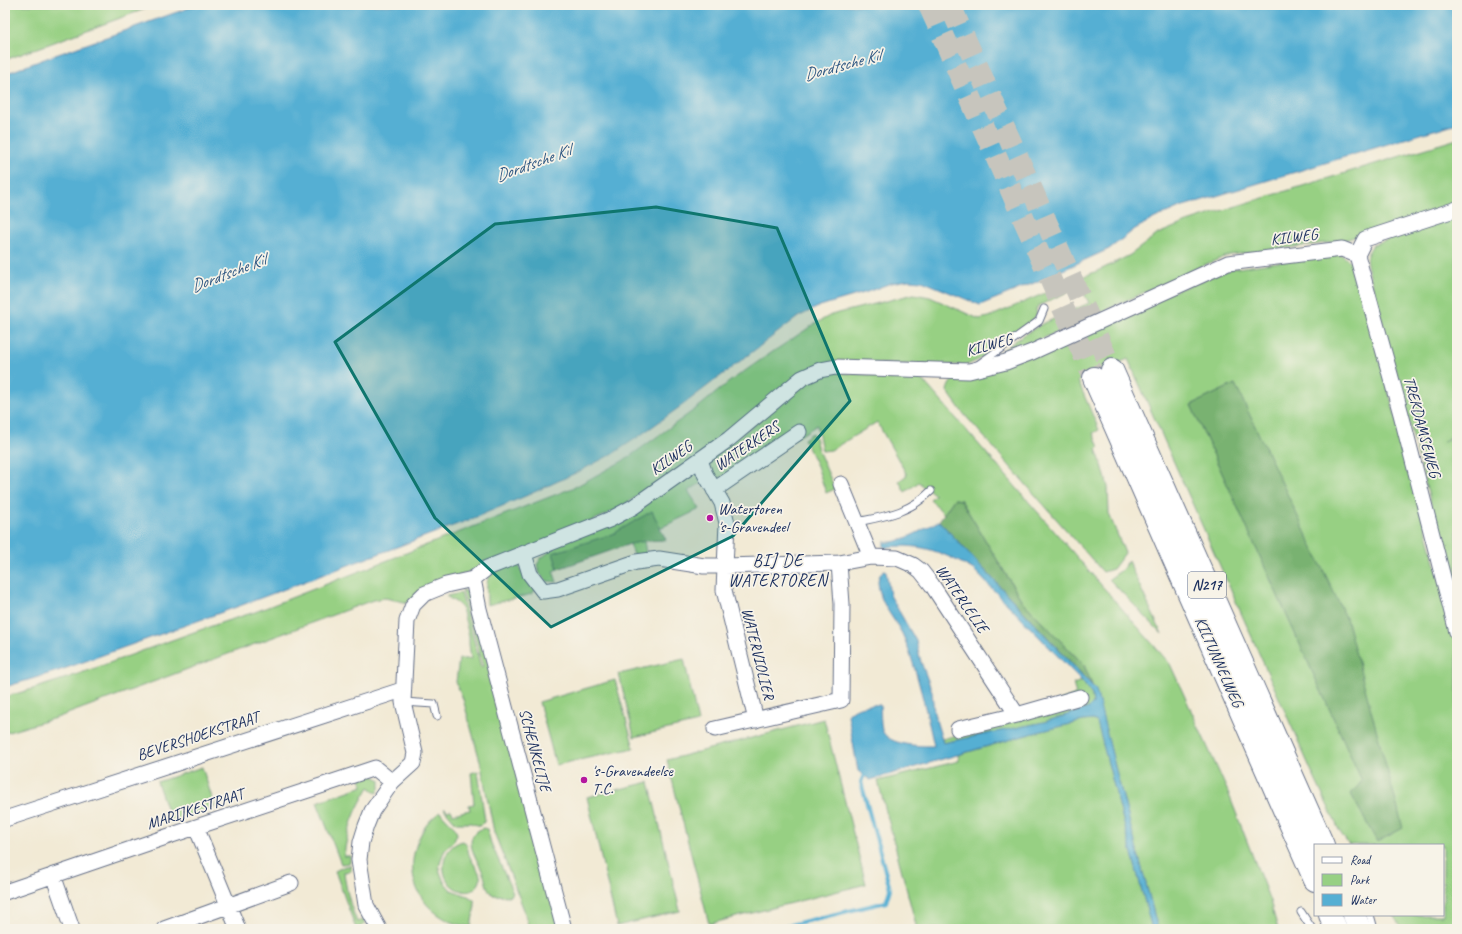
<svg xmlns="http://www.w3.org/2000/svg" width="1462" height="934" viewBox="0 0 1462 934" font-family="Caveat,sans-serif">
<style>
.green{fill:#97d083;stroke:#598070;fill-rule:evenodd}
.forest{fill:#79b271;stroke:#4a7068}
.water{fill:#55afd3;stroke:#386f98}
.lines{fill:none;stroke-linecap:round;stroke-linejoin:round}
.stream{stroke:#55afd3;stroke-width:4}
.primary-tunnel{stroke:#c7c5bd;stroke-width:22;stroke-dasharray:22 11;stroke-linecap:butt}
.lane-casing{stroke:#667088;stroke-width:9}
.street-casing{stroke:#667088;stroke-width:17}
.primary-casing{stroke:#667088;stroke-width:24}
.lane{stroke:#fff;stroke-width:7}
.street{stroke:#fff;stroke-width:15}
.primary{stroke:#fff;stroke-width:22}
.marked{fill:#0f766e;fill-opacity:0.2;stroke:#0f766e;stroke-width:3;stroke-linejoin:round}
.poi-dot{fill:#b5179e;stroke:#f7f3e8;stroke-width:1.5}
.labels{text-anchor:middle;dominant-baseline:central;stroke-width:3.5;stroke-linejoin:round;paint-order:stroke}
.shield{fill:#f7f3e8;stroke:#5d6a87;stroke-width:1}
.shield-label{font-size:15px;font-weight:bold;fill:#1b2f5e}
.street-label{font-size:16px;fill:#1b2f5e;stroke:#f7f3e8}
.poi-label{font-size:16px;fill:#1b2f5e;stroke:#f7f3e8;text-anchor:start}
.water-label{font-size:17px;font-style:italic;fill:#2c5581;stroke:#f7f3e8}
.neighbourhood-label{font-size:17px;letter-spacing:1px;fill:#1b2f5e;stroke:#f7f3e8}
</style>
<rect width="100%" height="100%" fill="#f7f3e8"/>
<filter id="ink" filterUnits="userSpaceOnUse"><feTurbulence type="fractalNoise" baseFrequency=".025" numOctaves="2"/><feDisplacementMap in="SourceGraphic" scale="8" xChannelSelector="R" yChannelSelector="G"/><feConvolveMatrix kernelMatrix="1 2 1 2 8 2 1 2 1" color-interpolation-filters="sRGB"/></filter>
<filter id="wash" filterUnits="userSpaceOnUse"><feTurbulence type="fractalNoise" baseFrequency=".012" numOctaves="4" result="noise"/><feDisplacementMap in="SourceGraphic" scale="16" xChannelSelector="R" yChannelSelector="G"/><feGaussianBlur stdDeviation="0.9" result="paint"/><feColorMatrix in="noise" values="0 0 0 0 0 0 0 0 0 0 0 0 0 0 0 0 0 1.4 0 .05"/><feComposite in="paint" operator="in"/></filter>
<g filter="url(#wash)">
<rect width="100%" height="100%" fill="#f2ead5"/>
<path class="green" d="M5,5H156L5,60Z
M1457,139V203L1342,241L1230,255L1204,265L998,359L995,356L1019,338L1040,325L1089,303L1080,286L1038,306L1036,310L1037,314L1031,323L978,360L967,365L834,363L697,459L612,512L537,545L439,584L409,603L385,598L373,600L59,717L5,733V697C90,674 171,637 255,612L575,487L626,459L701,405L729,382L762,359L813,325L831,315L914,294L930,297L979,319L989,317L1104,268L1130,255L1158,234L1184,223L1227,209Z
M1457,217V436L1443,441L1457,439V601L1370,276C1366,261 1363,257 1374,244Z
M1339,253L1354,264L1457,643V929H1402L1393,915H1443V845H1349L1340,832L1315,779L1128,359L1078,381L1099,430L1093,433L1099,447L1096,449L1102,465L1108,487L1109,514L1125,553L1113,569L1103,572L963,413L947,391C949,382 953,379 960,375L1231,269ZM1235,384L1402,828L1351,794L1363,781L1191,405Z
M830,372L921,378L1170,664L1228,792L1270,901L1278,929H1158L1119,782L1096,691L1092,685L1084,665L1022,601L961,500L954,499L944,514L930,499L935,495L927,488L925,489L919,482L905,492L899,481L907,475L877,422L831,450L822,451L817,425L803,434L716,480L709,464L714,456L797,391L816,378Z
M812,433L815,437L818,450L835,489L826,493L817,466L804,439Z
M696,469L701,483L688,491L700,509L660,528L652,511L613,534L553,553L558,569L553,571L557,582L546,581L540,574L537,565L541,558L549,552V549Z
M644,541L646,553L634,555L630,544Z
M1128,561L1162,634L1109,579L1122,570Z
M517,562L525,578L536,589L532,594L487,605C486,570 486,575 517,562Z
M462,589L470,594L561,929H529L524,910L494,832L480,761L463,699L456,682L459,659H471L469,644V636L462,608L457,603L446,596L461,593L481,667L483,666Z
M684,659L698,722L634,737L619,674Z
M615,680L634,748L556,765L539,702Z
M1082,681L1092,695L1093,704L1089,708L1044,722L943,743L942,739L991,727L1076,694L1073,684Z
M824,719L866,884L709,924L667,760Z
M1093,720L1097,722L1152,929H917L878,781L959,761L958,755L1030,734L1083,721Z
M202,767L215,807L171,822L157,782Z
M478,771L485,821L480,826L471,823H456L444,809L445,808L447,811L451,810L453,814L470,810L469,805L474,804L471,773Z
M371,774L380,780V786L377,793L369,787C355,810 347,829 344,856H350V863L341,864L317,802L363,786L360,778Z
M649,782L680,911L617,926L587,797Z
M440,812L455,828L457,834L454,841L447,847L443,854L439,867L440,872L444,882L451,890L468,896L474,900L475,905L471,927C461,925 451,923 442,917C411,898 405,863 422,832C426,824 433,817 440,812Z
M483,828L487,829L491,843L513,893L510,896L493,895C485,887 487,883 483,873C478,859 459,838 483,828Z
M463,841C469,845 467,851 470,857C475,868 488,878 474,889C470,892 466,892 462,891C436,885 439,846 463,841Z
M345,866H351V871L344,872C346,890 350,905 357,922L363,920L365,924L356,929L335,871Z"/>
<path class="forest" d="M1235,384L1346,618L1403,828L1377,842L1351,794L1362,781L1191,405Z
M954,499L961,500L1022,601L1084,665L1092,685L939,521Z
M652,511L666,540L645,541L630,544L558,569L553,553L613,534Z"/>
<path class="water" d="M197,5H1457V123L1180,207L1155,218L1135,229L1109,249L1034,283L980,305L922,281L908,280L891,283L867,292L820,306L798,317L684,404L638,437L614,453L580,471L528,495L474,518L242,605L58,671L5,687V74L47,58Z
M939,521L1096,690L1119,782L1158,929H1152L1097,722L1093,720L1083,721L1030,734L870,780L858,771L848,715C854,706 869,704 880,705C881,712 880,723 882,730C888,746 920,746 934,746C926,711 918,674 905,640C898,622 882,608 879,589C877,579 878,577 884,570L886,571L890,595L916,641L921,662L932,691L934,713L943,743L1044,722L1089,708L1093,704L1092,695L1082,681L974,570C944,553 923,543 887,547V549L884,547V542C901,544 923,529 939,521Z"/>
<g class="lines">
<path class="stream" d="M773,929L886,902L890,889L861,782L864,775L868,774"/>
</g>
</g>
<g filter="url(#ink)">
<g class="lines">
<path class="primary-tunnel" d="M929,5L1094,378
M950,5L1112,370"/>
<defs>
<path id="lane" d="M979,364L1039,321L1044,309
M857,522C886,516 909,513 931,491
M403,702L434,704L437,716
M1301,912L1312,929
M1370,915L1374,929"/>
<path id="street" d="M1357,255L1401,414L1457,632
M1357,255L1365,239L1457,209
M700,460L705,474L722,503L727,523L724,590L756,720
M841,484L871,557
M714,490L799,432
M524,554L530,574L543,591L558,589L636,562L659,559L704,566H725L839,563L871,557L897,558L913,565L921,571L932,585L1017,715
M473,579L479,609L564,929
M715,729L841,700L842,604L839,563
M958,729L1017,715L1080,697
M5,819L402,690
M196,827L238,929
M53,875L72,929
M5,892L172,835L375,768L392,782
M164,929L291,883
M379,929L366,905L359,860L361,842L366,826L372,811L392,782L413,763L415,753L403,702L407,621L413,605L424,594L446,585L473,579L487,568L611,519L633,507L729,439L802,378L820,370L836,367L969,371L1006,362L1032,352L1228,263L1342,249L1357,255"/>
<path id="primary" d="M1112,370L1323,845
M1094,378L1315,880
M1330,915L1336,929
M1354,915L1360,929"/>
</defs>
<use href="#lane" class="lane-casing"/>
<use href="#street" class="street-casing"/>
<use href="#primary" class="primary-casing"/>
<use href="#lane" class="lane"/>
<use href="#street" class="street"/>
<use href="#primary" class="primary"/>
</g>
</g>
<path class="marked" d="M656,207L777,228L850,401L733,536L551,627L435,518L335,342L495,224Z"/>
<g class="poi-dot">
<circle cx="710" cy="518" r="4"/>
<circle cx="584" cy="780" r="4"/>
</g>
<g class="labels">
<rect class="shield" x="1188" y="572" width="38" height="26" rx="3"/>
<g class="shield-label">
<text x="1207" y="585">N217</text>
</g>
<g class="street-label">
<text transform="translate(1294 237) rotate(-7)">KILWEG</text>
<text transform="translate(989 345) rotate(-15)">KILWEG</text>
<text transform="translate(1422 427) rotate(75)">TREKDAMSEWEG</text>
<text transform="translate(747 446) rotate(-34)">WATERKERS</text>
<text transform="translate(671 458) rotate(-35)">KILWEG</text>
<text transform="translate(962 599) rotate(55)">WATERLELIE</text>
<text transform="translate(758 654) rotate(76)">WATERVIOLIER</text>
<text transform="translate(1219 662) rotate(66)">KILTUNNELWEG</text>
<text transform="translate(198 736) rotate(-18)">BEVERSHOEKSTRAAT</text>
<text transform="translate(535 750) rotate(75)">SCHENKELTJE</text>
<text transform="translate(195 809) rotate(-18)">MARIJKESTRAAT</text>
</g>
<g class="poi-label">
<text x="718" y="509">Watertoren<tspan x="718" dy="18">'s-Gravendeel</tspan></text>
<text x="592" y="771">'s-Gravendeelse<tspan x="592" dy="18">T.C.</tspan></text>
</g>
<g class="water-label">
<text transform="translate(842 65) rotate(-15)">Dordtsche Kil</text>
<text transform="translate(533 163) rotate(-20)">Dordtsche Kil</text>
<text transform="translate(228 273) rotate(-21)">Dordtsche Kil</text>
</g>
<g class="neighbourhood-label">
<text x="778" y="560">BIJ DE<tspan x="778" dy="20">WATERTOREN</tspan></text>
</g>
</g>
<rect width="1462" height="934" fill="none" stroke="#f7f3e8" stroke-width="20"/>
<rect x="1314" y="844" width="130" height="72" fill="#f7f3e8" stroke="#9fa5b1"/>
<rect x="1322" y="857" width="20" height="6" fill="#ffffff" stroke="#9fa5b1"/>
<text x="1350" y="864" font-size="12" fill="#1b2f5e">Road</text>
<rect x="1322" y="874" width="20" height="12" fill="#97d083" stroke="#9fa5b1"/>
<text x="1350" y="884" font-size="12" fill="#1b2f5e">Park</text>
<rect x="1322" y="894" width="20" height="12" fill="#55afd3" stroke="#9fa5b1"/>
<text x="1350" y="904" font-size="12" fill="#1b2f5e">Water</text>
</svg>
